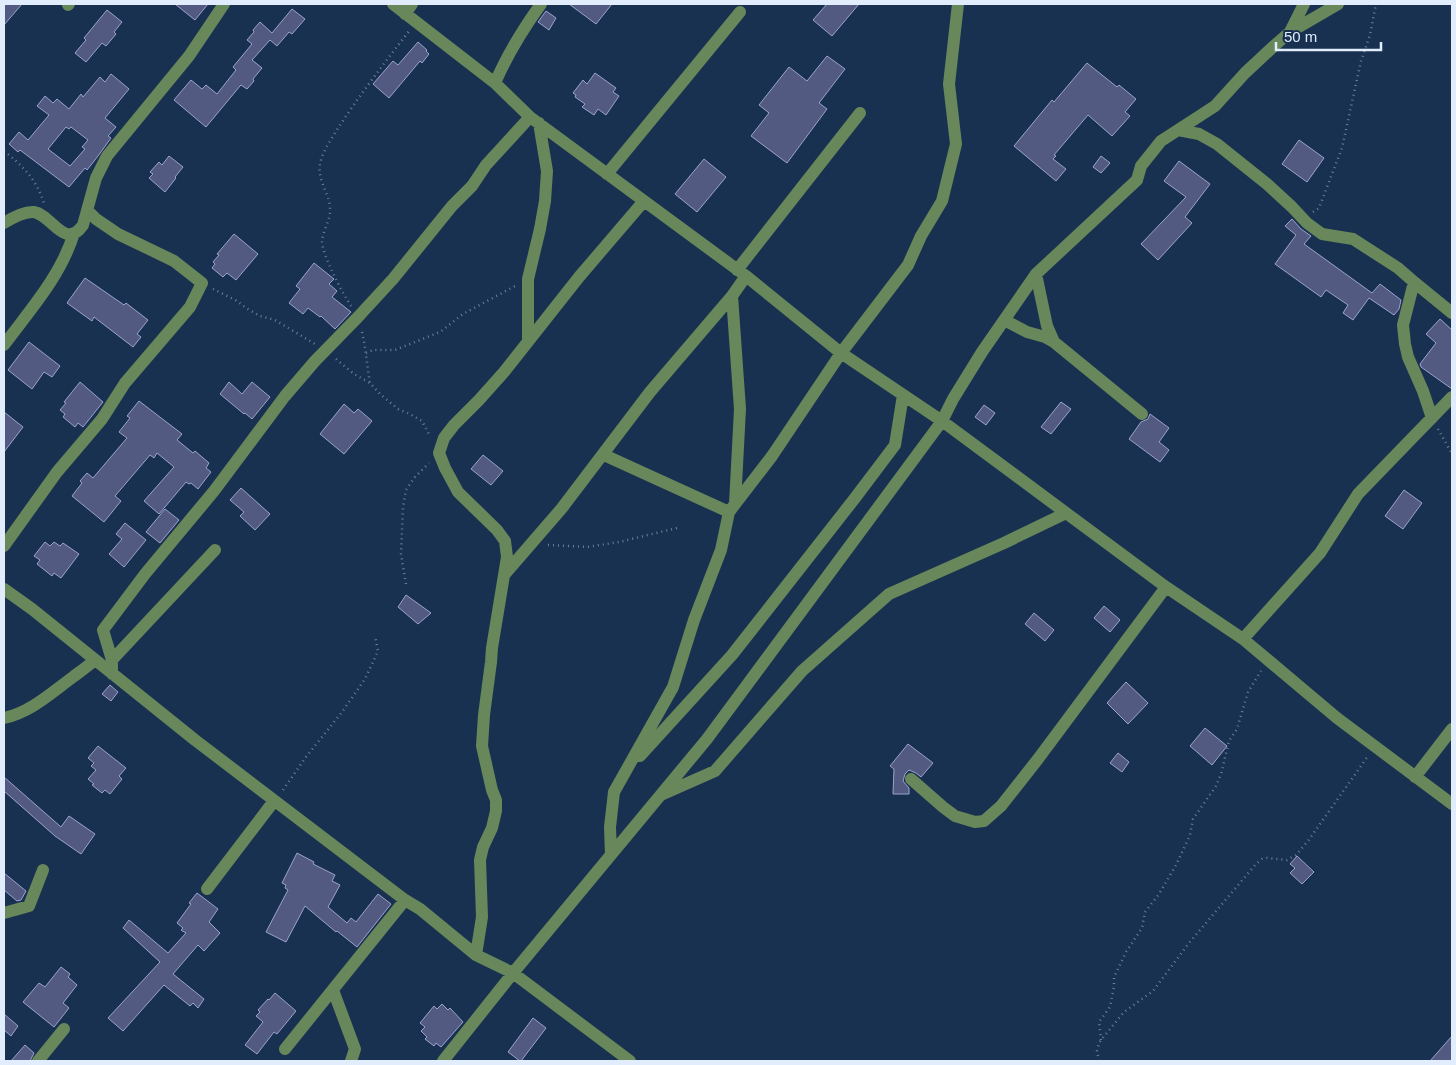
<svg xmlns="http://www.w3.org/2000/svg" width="1456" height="1065" viewBox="0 0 1456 1065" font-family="Helvetica,sans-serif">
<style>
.building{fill:#535a81;stroke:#9ba3cf;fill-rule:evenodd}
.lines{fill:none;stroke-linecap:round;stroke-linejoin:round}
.path{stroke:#6c7f98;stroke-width:2.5;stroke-dasharray:1 4;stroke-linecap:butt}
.minor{stroke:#68875a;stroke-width:12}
</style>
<rect width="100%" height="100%" fill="#193150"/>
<path class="building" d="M4,4H22L4,25Z
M175,4H208L195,20Z
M569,4H612L596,24Z
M827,4H859L832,36L813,20Z
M292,9L305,19L292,34L289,32L277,46L270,40L252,60L262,68L253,79L254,81L247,89L241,85L240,86L206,127L174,100L191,80L202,89L206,85L217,94L236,70L233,67L252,44L247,40L254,32L253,30L260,22L272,33Z
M107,10L122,22L114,32L116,34L106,46L102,43L86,62L75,53L86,40L84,38Z
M546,11L556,18L549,30L538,22Z
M418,42L427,50L426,51L429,54L422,63L420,61L389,98L373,84L393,61L398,65Z
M827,56L845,69L819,103L827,109L787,163L751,136L769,113L759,105L789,67L807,81Z
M1087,63L1117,87L1119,85L1136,99L1125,112L1130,116L1112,136L1088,115L1054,155L1056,156L1053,159L1066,169L1056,181L1014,146L1052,100L1054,102Z
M595,73L616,88L613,92L619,96L606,115L598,109L594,115L582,107L585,104L575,97L576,95L573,93L583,80L587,84Z
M111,74L129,89L105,118L116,127L108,136L111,138L98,156L87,170L85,168L69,187L20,150L18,152L9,144L19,132L28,140L49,115L37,106L45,96L53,103L57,99L69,109L81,94L83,97L100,77L105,82ZM66,127L69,129L71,127L88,140L82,147L85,149L70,166L48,149Z
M1299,140L1324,158L1307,182L1282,164Z
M169,156L183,167L175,177L176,178L165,192L149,178L153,174L150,172L159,162L162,165Z
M1101,156L1110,163L1101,173L1093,167Z
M704,159L726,177L697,212L675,194Z
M1179,161L1210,184L1185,217L1192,223L1158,260L1141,244L1186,197L1164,181Z
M1292,219L1301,229L1311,236L1304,244L1372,293L1380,284L1401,300L1399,309L1394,315L1369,298L1353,320L1343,313L1348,305L1326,290L1321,297L1275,264L1296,235L1285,226Z
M234,234L258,254L236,280L227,273L223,277L212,268L215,264L213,262L219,255L217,254Z
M314,263L334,279L329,284L337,291L332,297L351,312L335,329L321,316L320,317L308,308L303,314L289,303L300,289L296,286Z
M85,278L124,305L126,303L148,320L137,334L141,337L133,347L94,317L92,321L67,303Z
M1440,319L1452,330V389L1421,367L1420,364L1436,343L1426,334Z
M29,342L60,366L52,377L44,372L32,389L8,370Z
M80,382L103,402L83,427L78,423L75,427L63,417L65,414L60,410L66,403L64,402Z
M229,382L242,394L252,382L270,397L252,419L245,413L244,414L220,394Z
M139,401L182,434L177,440L193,453L195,451L209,463L206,468L211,472L198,489L191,483L189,484L186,482L159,514L144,501L174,467L157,453L154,458L150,455L115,496L121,501L104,522L72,496L82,483L80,481L87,473L93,478L127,438L119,432L130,418L127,416Z
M1061,402L1071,409L1051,434L1041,427Z
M344,404L354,413L358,409L372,421L344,454L320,434Z
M984,405L995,413L986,425L975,417Z
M4,412L23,427L4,452Z
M1150,414L1169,428L1159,442L1169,450L1160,462L1129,439L1141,422L1148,419Z
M483,455L503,471L491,485L471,469Z
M241,488L270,514L255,530L240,516L244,512L230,500Z
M1404,490L1422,503L1403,529L1385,516Z
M165,509L179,520L160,543L146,532Z
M125,523L146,540L124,567L109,554L122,539L116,534Z
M45,542L50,546L54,542L60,546L63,543L79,554L61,578L54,573L52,576L37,564L40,560L34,556Z
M406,595L431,613L418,624L398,607Z
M1104,606L1120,620L1110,632L1094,618Z
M1034,613L1054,630L1045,641L1025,624Z
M1126,682L1148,703L1128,724L1107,703Z
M110,685L118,692L111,701L102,694Z
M1205,728L1227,746L1212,765L1190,746Z
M908,744L933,763L921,777L916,773L909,770L905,774L903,781L909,788V794H893L894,769L890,766Z
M98,746L126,768L119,776L122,779L110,794L105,790L102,793L92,785L94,784L88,779L96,770L91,766L94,763L88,758Z
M1118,753L1129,762L1122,772L1110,763Z
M4,777L61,827L69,816L95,834L81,854L55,836L4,791Z
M297,853L314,862L313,864L335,875L332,881L340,885L328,907L347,923L351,918L356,922L378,894L391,904L357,947L337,931L336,932L305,906L286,942L266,932L288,890L285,888L286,885L282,883Z
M1297,856L1314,872L1302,884L1290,873L1295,868L1290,864Z
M4,873L26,891L21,900L17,901L4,890Z
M197,893L218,909L209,922L220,933L204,951L198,945L173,974L204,999L198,1008L193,1003L190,1006L164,985L123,1031L108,1018L160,962L123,928L129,920L168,953L186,933L181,930L183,928L177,923L191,904L189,903Z
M61,967L70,974L68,977L77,985L63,1003L69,1008L54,1027L23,1002L39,983L45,987Z
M275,993L296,1011L277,1034L274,1032L257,1054L245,1045L263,1022L256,1016L260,1012L258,1010L268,999L269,1000Z
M442,1004L448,1010L450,1008L463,1022L441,1047L436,1043L434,1046L425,1039L427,1037L421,1031L425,1027L420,1023L434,1006L437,1009Z
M4,1014L18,1026L11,1036L4,1030Z
M533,1018L546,1028L521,1061H520L508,1052Z
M1452,1036V1061H1430Z
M25,1045L34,1053L30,1061H11Z"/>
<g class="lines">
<path class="path" d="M4,151C23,166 36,179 44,203
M1313,212L1319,208L1342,148L1361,61L1370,35L1376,4
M213,289L237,301L246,308L260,316L275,320L315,344
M351,306C343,294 322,255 322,241C323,230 330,221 330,211C331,195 317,181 320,164C322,153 329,143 335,133C357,98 383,65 409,31
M362,332C366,349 367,366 370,383
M366,353L373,350H395L440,332L463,314L515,286
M336,359L354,374L370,383L380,394L398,409L410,414L422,421L430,436
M1438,429L1452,454
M548,545L587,547L619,542L677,528
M406,584L401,554L403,507L406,490L415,477L429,463
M283,790L306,757L342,712L365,679L378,651L375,636
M1101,1040L1099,1022L1110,1007L1114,987V977L1126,952L1142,928L1145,912L1159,894L1176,865L1190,835L1193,819L1216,786L1221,774L1229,741L1237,729L1248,692L1261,671
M1099,1061L1097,1051L1099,1043L1101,1040L1124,1012L1153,991L1189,943L1256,864L1262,859L1267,858L1287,860L1296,855L1308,841L1368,756"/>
<path class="minor" d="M393,4L495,83L530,117L746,276L841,353L942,421L1166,587L1243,639L1337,718L1452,804
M68,5L69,4
M405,14L412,4
M1290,32L1304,4
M495,83C507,55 523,29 541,4
M1178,130L1215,106L1245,73L1274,46L1290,32L1338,4
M607,174L740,12
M4,223C12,218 24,211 34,212C52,215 65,251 83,225L96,178L107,156L189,56L224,4
M737,270L860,113
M1036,274L1047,326L1054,342
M1414,282L1452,313
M732,296L740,409L735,504
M1004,320L1027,332L1045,337L1054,342L1142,414
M528,342V279L540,229L545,201L547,171L539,123
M4,345C30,310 61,276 74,233
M604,455L729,512L721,550L694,620L673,687L614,792L610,827L611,855
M729,512L772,456L841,353L908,265L921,236L942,201L956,144L949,84L958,4
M4,546L57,472L102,419L125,383L190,307L202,283L174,261L118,234L96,219L87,210
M504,575L562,508L650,392L732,296L746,276
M4,589L32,609L195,740L405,900L420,909L476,955L513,973L630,1061
M1243,639L1320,553L1358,494L1452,397
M112,660L215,550
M112,674V660L103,630L145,574L214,491L285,396L315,361L358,317L393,279L452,206L472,186L486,165L530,117
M4,718C31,712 51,693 73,677C81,671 88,666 95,660
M640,756L732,655L855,498L895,445L903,395
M1415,777L1452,729
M911,779L943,807L955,816L975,822L984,821L1001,806L1038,759L1166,587
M663,794L715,771L802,671L889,594L1004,543L1066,513
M207,889L274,801
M4,913L29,906L43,870
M476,955L482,917L480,860L483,847L492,828L496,811V800L492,790L482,746L484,715L491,662L492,648L507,557L505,541L497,530L458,492L445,468L439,453L444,438L454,425L479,400L504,372L579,277L644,201
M333,990L355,1049L351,1061
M285,1049L405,900
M38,1061L64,1029
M443,1061L513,973L707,739L942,421L953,399L982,352L1036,274L1137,180L1141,166L1161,141L1178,130L1199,134L1217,144L1267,184L1292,207L1307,223L1322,234L1353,239L1398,268L1414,282L1403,325L1405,344L1408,357L1423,391L1432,418"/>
</g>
<rect width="1456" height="1065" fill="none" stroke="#e1edfd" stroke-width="10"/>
<path d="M1276 42v8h105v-8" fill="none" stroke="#e1edfd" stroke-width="2.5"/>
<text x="1284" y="42" font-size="15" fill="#e1edfd" stroke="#193150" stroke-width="4" paint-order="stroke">50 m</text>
</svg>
